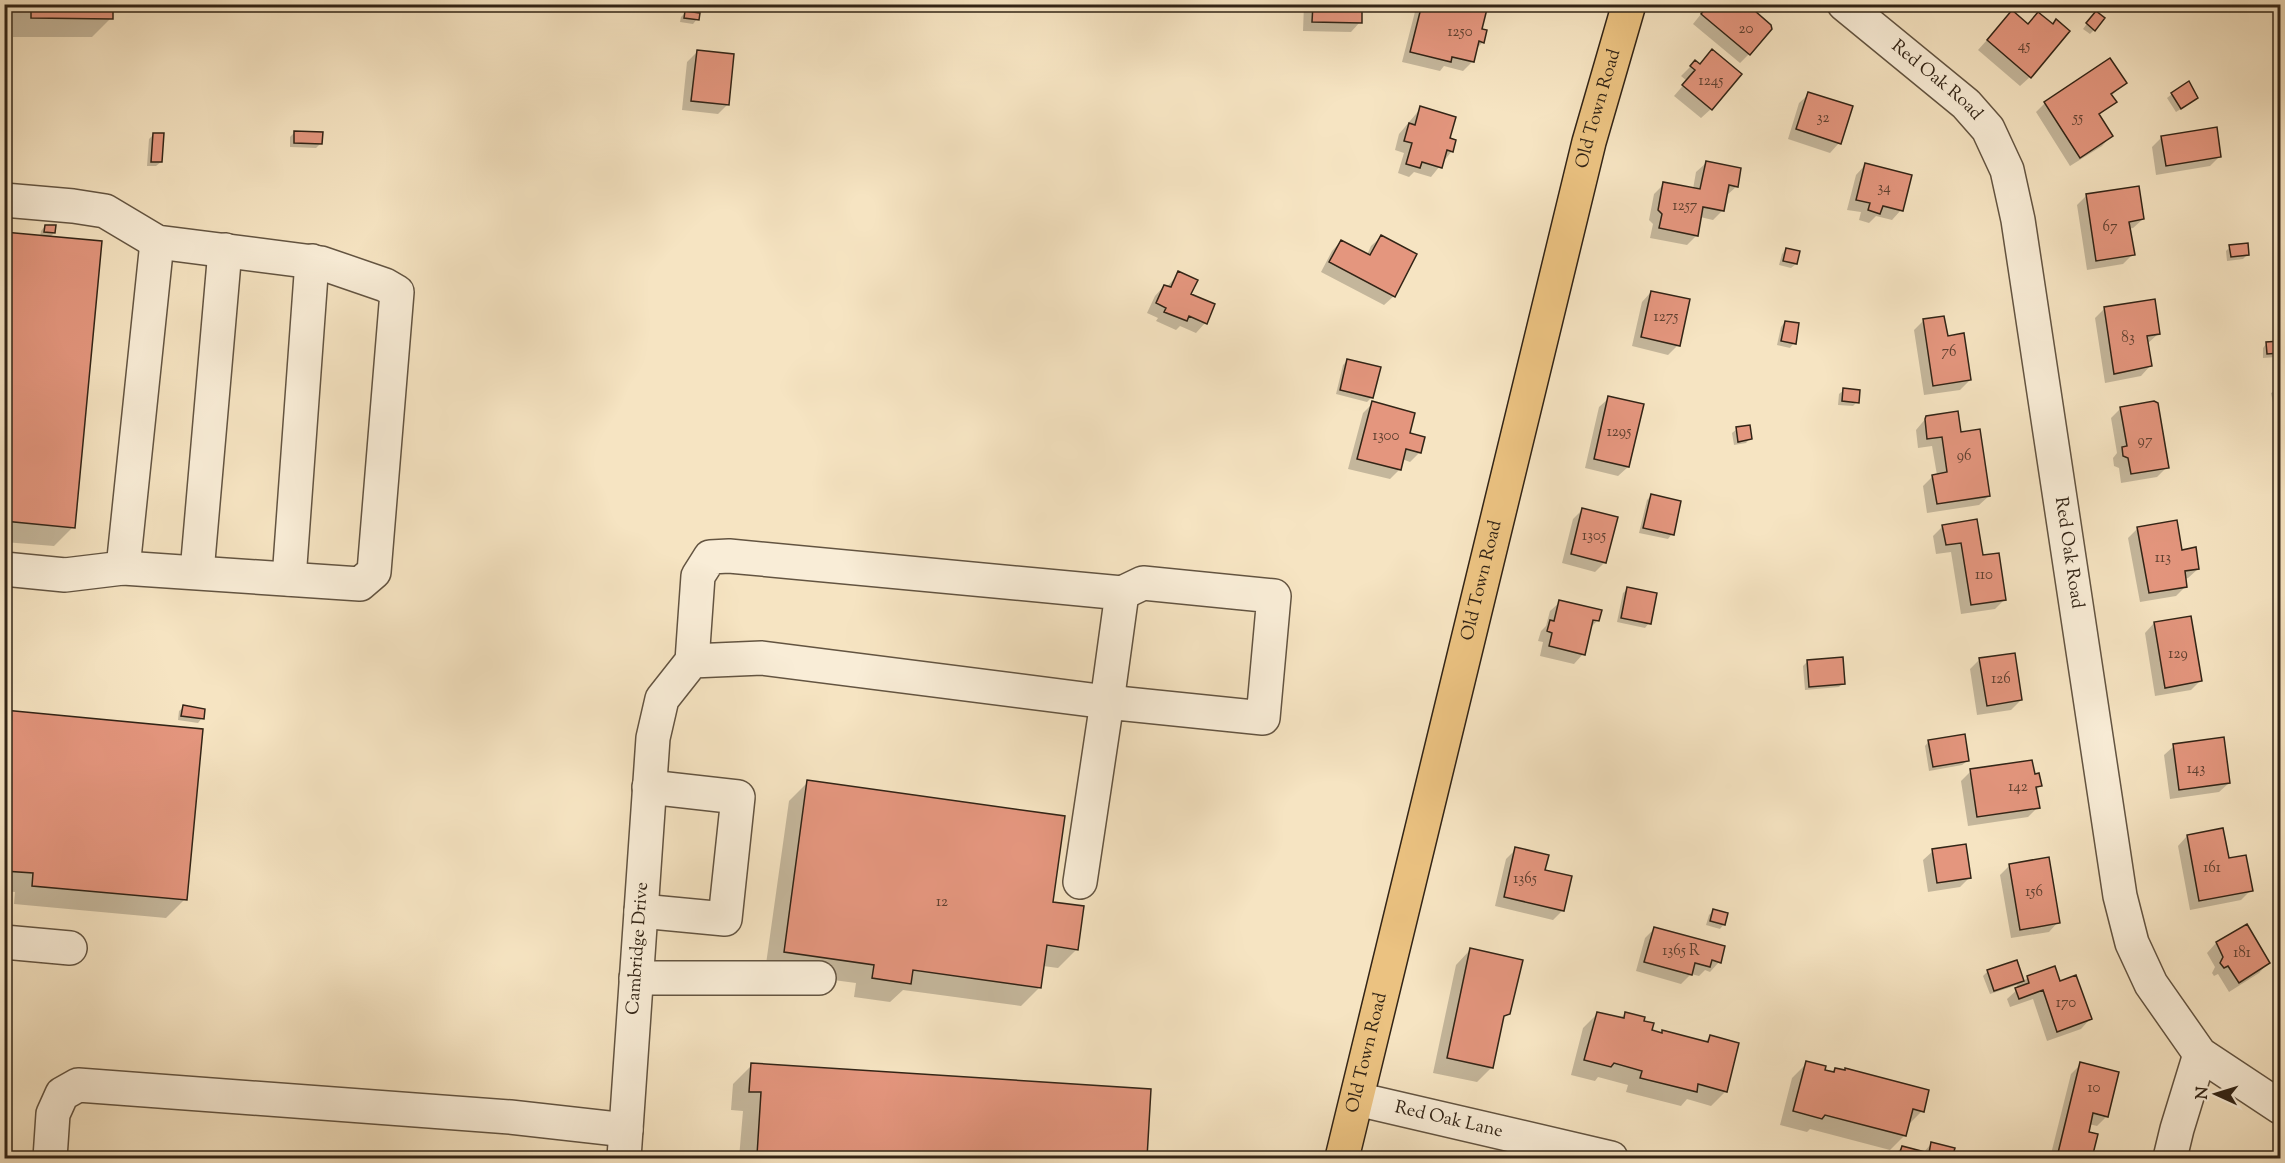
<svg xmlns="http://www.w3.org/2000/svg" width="2285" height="1163" viewBox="0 0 2285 1163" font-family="'Sorts Mill Goudy',serif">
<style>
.shadow{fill:#0003}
.building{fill:#e4967e;stroke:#322416;stroke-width:1.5}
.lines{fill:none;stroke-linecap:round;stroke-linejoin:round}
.minor-casing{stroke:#635441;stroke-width:36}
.major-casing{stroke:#322416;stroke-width:36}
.minor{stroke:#f9edd7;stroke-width:33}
.major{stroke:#ebc281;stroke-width:33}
.labels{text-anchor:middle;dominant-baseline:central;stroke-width:6;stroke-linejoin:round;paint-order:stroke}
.number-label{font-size:15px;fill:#5e4030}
.street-label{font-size:18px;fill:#322416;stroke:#f9edd7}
</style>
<rect width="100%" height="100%" fill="#f6e4c2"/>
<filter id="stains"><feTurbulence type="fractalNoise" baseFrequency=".00333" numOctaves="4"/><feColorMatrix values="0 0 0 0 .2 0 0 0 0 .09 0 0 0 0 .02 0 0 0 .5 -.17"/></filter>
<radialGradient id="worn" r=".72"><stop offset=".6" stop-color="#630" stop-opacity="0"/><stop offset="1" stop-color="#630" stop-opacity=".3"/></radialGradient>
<path class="shadow" d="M4,4H111V18L92,37H13V11L4,10Z
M1304,4H1360V22L1351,32L1303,31Z
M1417,4H1462L1480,30L1483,42L1476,49L1473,61L1463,71L1444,66L1440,71L1402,62Z
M1709,4L1749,54L1740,63L1693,24Z
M686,12L697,19L693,24L680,22L681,17Z
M2012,12L2027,25H2052L2030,77L2020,86L1978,50Z
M2091,18L2094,30L2090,34L2083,29Z
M697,52L728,104L718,114L682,110L687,62Z
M1695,62L1699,65L1711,109L1701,118L1674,96L1687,81L1681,76Z
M2125,83L2111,96L2115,102L2098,116L2111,136L2102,146L2070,166L2036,112L2045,103Z
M1809,94L1839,143L1830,153L1788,139L1799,103Z
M2172,94L2192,102L2176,112L2167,98Z
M1421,108L1452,151L1431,177L1414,172L1409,177L1398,173L1404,153L1395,150L1399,134Z
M294,133L321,143L316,148L290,147V137Z
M154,134L161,162L156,166H147L149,139Z
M2161,138L2220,156L2210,166L2156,175L2152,147Z
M1706,163L1737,186L1726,196L1723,210L1713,220L1700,217L1697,235L1687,245L1650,238L1653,224L1649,220L1654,194L1664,184L1693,189L1696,172Z
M1865,165L1901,210L1892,220L1876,216L1869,223L1859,220L1861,212L1847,210L1856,175Z
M2086,196L2143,219L2133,228L2129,229L2133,254L2123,264L2087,270L2077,205Z
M45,226L54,233L49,238L73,527L54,546L4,542V234L40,237L41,231Z
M1381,237L1394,296L1384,305L1321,272L1332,251L1341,241L1367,255L1371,246Z
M2230,247L2248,254L2243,259L2227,261L2226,251Z
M1786,249L1796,264L1791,268L1779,265L1782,254Z
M1179,273L1205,323L1196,333L1180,326L1176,330L1156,321L1158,318L1147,313L1155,296L1164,286L1167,287Z
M1651,292L1678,345L1668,355L1632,346L1642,302Z
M2105,308L2158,334L2147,344L2150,366L2141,376L2105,383L2095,318Z
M1923,321L1970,380L1960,390L1924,395L1914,330Z
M1785,322L1794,343L1790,348L1777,345L1781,327Z
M2280,342V353L2276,357L2263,358V348L2267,343Z
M1347,361L1372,397L1367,402L1336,394L1343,365Z
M2280,388V411L2275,412L2271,393Z
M1844,390L1857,402L1853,406L1838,405L1839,394Z
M1609,398L1628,467L1618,476L1585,468L1599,407Z
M1373,403L1408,434L1420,452L1410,462L1402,459L1399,470L1390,479L1348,469L1363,413Z
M2121,408L2167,467L2157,477L2121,483L2119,468L2114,466L2113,458L2117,453L2111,418Z
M1927,417L1960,433L1989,496L1979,505L1927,513L1923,486L1933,476L1937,475L1932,446L1918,448L1916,430Z
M1737,429L1750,438L1746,443L1734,445L1732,433Z
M1651,496L1672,534L1668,539L1639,533L1647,500Z
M1582,510L1605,562L1595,572L1562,563L1573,519Z
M1943,526L1982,557L2005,599L1995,609L1961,614L1951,552L1936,554L1933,536Z
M2138,528L2181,551L2198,569L2188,578L2185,579L2186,586L2176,596L2140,602L2128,538Z
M1628,589L1649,623L1645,628L1617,622L1623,593Z
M1560,602L1597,621L1589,629L1583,654L1574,664L1540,656L1543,642L1538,641L1541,631L1546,626L1550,611Z
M2154,623L2201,680L2191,690L2155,696L2145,633Z
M1980,659L2021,700L2011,710L1977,715L1970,669Z
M1807,662L1843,683L1839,687L1805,690L1803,666Z
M184,707L202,718L198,723L178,720L179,711Z
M4,712L185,899L166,918L14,904L15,892L4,891Z
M1929,741L1967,761L1962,765L1929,771L1925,746Z
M2174,746L2229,783L2219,792L2170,799L2164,755Z
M1971,771L2040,786L2035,791L2038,807L2028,817L1968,826L1961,781Z
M808,782L1051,903L1077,949L1058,968L1043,966L1040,987L1021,1006L903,990L890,1002L854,997L856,983L765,971L789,801Z
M2187,836L2228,860L2251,890L2241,900L2190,910L2178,846Z
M1516,849L1543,871L1563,910L1553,920L1495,906L1506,859Z
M1933,851L1970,877L1960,887L1928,892L1923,860Z
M2010,865L2058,922L2049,932L2011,938L2000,875Z
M1713,911L1724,924L1720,929L1706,925L1709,915Z
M2246,926L2268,963L2259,973L2229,992L2218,974L2214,976L2212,973L2215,967L2207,953L2216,943Z
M1655,928L1719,962L1710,972L1705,970L1699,976L1691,974L1681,984L1636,971L1645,938Z
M1470,950L1508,1013L1502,1019L1492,1067L1477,1082L1433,1073L1456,965Z
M2016,962L2023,982L2028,977L2059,983L2090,1019L2081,1029L2047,1041L2033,999L2010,1007L2007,999L2018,989L2017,985L1990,994L1983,976L1988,971Z
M1598,1013L1620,1019L1625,1014L1643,1022L1650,1031L1660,1034L1663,1032L1704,1043L1710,1037L1726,1091L1711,1106L1687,1099L1681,1106L1626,1092L1628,1085L1598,1077L1595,1081L1571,1075L1583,1028Z
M1807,1063L1831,1073L1835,1069L1922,1111L1907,1126L1905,1135L1890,1150L1810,1129L1807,1132L1780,1125L1792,1078Z
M2081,1064L2107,1116L2097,1126L2089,1124L2087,1133L2096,1135L2090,1158H2050L2071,1074Z
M752,1065L1149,1090L1145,1158H739L743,1111L731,1110L733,1084Z
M1932,1143L1953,1149L1951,1158H1891L1902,1147L1923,1153Z"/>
<path class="building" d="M31,4H113V19L31,18Z
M1313,4H1362V23L1312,22Z
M1422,4H1468L1487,9L1482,29L1487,30L1484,43L1479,41L1474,62L1452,57L1451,62L1410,52Z
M1709,4H1747L1771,25L1772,29L1750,55L1701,14Z
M2012,10L2028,24L2038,12L2053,24L2056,19L2070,31L2031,78L1987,40Z
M685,11L700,13L699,20L684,18Z
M2096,11L2105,18L2095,31L2086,23Z
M1712,49L1742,74L1712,110L1682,85L1695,70L1690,66L1695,60L1700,64Z
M697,50L734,54L729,105L691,101Z
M2110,58L2127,83L2111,94L2117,102L2099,114L2113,136L2080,158L2044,102Z
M2189,81L2198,98L2181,109L2171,93Z
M1808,92L1853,106L1841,144L1796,129Z
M1420,106L1456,117L1450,138L1456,140L1453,152L1447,150L1442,168L1422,162L1420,168L1406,164L1412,143L1404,141L1409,123L1415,125Z
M2217,127L2221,157L2166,166L2161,136Z
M294,131L323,132L322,144L294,143Z
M153,133H164L162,162H151Z
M1706,161L1741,168L1738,187L1729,185L1724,211L1703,207L1698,236L1659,228L1662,214L1658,210L1663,182L1700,189Z
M1865,163L1912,175L1903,211L1883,206L1880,214L1868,210L1870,203L1856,200Z
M2139,186L2144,219L2129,222L2135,255L2096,261L2086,194Z
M45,225H56L55,233L44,232Z
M4,232L102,241L75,528L4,521Z
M1381,235L1417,254L1395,297L1329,262L1341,240L1370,255Z
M2248,243L2249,255L2231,257L2229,245Z
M1786,248L1800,251L1797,264L1783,261Z
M1178,271L1198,280L1191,294L1215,304L1207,324L1189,316L1187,321L1164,312L1166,308L1156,303L1164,285L1171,287Z
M1651,291L1690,299L1680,346L1641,337Z
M2155,299L2160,334L2147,336L2152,366L2114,374L2104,307Z
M1944,316L1948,336L1964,333L1971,380L1933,386L1923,319Z
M1785,321L1799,323L1796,344L1781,341Z
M2280,341V353L2267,354L2266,342Z
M1347,359L1381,367L1373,398L1340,390Z
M2280,386V408L2279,409L2275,388Z
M1843,388L1860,390L1859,403L1842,401Z
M1608,396L1644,404L1629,467L1594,459Z
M1372,401L1415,413L1410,433L1425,437L1421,453L1406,449L1401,470L1357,459Z
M2154,401L2158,403L2169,468L2131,474L2128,458L2123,456L2122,447L2127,446L2120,407Z
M1958,411L1961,432L1980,429L1990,496L1937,504L1932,475L1947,472L1942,437L1927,439L1925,419L1926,416Z
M1750,425L1752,439L1738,442L1736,427Z
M1651,494L1681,501L1674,535L1643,528Z
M1582,508L1618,517L1606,563L1571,554Z
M1977,519L1983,555L1999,553L2006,600L1971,605L1961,543L1946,545L1942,525Z
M2177,520L2182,550L2196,547L2199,569L2185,571L2187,587L2149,593L2137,527Z
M1627,587L1657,593L1651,624L1621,618Z
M1559,600L1602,610L1599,621L1593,620L1585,655L1549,646L1552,633L1547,631L1550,620L1554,621Z
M2191,616L2202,681L2165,688L2154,622Z
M2015,653L2022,700L1987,706L1979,658Z
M1843,657L1845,684L1809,687L1807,660Z
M183,705L205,709L204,719L181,716Z
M4,710L203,729L187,900L32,886L33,873L4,871Z
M1965,734L1969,761L1933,767L1928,740Z
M2224,737L2230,783L2179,790L2173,744Z
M2032,760L2035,774L2039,773L2042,786L2036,787L2040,808L1977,817L1970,769Z
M807,780L1065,816L1053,902L1084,906L1078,950L1047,945L1041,988L913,970L911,984L872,978L874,965L784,952Z
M2223,828L2229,858L2246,855L2253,891L2199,901L2187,835Z
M1966,844L1971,878L1937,883L1932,849Z
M1515,847L1549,855L1545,870L1572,876L1564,911L1504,897Z
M2049,857L2060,923L2020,930L2009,864Z
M1713,909L1728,913L1725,925L1710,921Z
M2247,924L2270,963L2239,983L2228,966L2224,968L2220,963L2223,957L2216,942Z
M1654,927L1725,946L1721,963L1712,960L1710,967L1695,963L1692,975L1644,962Z
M1470,948L1523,960L1510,1014L1504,1016L1493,1068L1447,1058Z
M2017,960L2024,981L1994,991L1987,970Z
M2055,966L2060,981L2076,975L2092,1019L2057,1032L2043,990L2019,999L2015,988L2029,983L2027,976Z
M1597,1012L1624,1018L1625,1012L1645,1017L1644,1021L1654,1023L1652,1030L1662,1033V1030L1708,1042L1710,1035L1739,1043L1727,1092L1698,1084L1697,1092L1640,1078L1642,1071L1614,1063L1611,1067L1584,1060Z
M1806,1061L1826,1066L1825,1070L1834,1072L1835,1068L1845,1070V1068L1929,1090L1924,1112L1913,1109L1906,1136L1825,1115L1822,1119L1793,1111Z
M2080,1062L2119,1072L2108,1117L2093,1113L2089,1132L2098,1134L2092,1158H2063L2057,1157Z
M751,1063L1151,1089L1147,1158H819L757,1155L761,1092H749Z
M1931,1142L1955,1148L1952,1158H1898L1902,1146L1929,1153Z"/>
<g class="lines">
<defs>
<g id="minor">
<path id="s1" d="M1844,4L1966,104L1988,129L2007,170L2018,220L2120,896L2132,943L2151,984L2200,1054L2280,1107"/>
<path d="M4,200L73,206L105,211L157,242L321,263L385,285L397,292L374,572L360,584L123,568L65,575L4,569"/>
<path d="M123,568L157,242"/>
<path d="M197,572L225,250"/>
<path d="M289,579L312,261"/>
<path d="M1080,882L1107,702L1263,718L1274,596L1143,583L1122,593"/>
<path d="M641,911L725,919L738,797L649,787"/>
<path d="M4,942L70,948"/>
<path d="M636,978H819"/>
<path id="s2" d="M1357,1099L1611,1158"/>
<path d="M50,1158L53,1114L62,1094L78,1085L510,1117L626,1130"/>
<path id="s3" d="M624,1158L653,738L662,699L692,661L762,658L1107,702L1122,593L729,556L710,557L698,576L692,661"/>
<path d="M2170,1158L2177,1129L2200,1054"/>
</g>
<g id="major">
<path id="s4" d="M1342,1158L1589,142L1629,4"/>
</g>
</defs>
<use href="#minor" class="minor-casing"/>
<use href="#major" class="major-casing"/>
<use href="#minor" class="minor"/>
<use href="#major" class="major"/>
</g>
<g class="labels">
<g class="number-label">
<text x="1746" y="29">20</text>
<text x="1460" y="32">1250</text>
<text x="2024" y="46">45</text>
<text x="1711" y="81">1245</text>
<text x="1823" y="118">32</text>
<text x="2078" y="118">55</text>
<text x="1884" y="188">34</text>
<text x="1685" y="206">1257</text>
<text x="2110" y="227">67</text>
<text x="1666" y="317">1275</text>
<text x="2128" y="338">83</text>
<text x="1949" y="352">76</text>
<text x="1619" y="432">1295</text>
<text x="1386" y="436">1300</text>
<text x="2145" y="441">97</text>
<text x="1964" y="456">96</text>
<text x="1594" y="536">1305</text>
<text x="2163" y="558">113</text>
<text x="1984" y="575">110</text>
<text x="2178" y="654">129</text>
<text x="2001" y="679">126</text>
<text x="2196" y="769">143</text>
<text x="2018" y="787">142</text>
<text x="2212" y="868">161</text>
<text x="1525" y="879">1365</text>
<text x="2034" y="892">156</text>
<text x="942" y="902">12</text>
<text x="1681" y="951">1365 R</text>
<text x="2242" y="953">181</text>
<text x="2066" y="1003">170</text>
<text x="2094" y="1088">10</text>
</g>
<g class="street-label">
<text stroke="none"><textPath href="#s1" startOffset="120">Red Oak Road</textPath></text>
<text stroke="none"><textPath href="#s4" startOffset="1080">Old Town Road</textPath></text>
<text stroke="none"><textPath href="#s1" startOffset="624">Red Oak Road</textPath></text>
<text stroke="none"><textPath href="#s4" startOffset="594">Old Town Road</textPath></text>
<text stroke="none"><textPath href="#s3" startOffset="210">Cambridge Drive</textPath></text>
<text stroke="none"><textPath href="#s4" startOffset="108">Old Town Road</textPath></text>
<text stroke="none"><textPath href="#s2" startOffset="94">Red Oak Lane</textPath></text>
</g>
</g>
<rect width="2285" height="1163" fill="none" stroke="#f6e4c2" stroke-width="24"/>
<rect x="6" y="6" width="2273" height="1151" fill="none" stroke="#322416" stroke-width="3"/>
<rect x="12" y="12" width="2261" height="1139" fill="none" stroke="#322416" stroke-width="1.5"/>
<g transform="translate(2216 1094) rotate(274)" stroke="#f9edd7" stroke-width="4.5" paint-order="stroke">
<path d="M0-4.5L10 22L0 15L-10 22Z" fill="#322416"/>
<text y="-9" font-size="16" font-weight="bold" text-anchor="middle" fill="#322416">N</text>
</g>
<rect width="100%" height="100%" filter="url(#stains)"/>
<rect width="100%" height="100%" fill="url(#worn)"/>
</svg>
